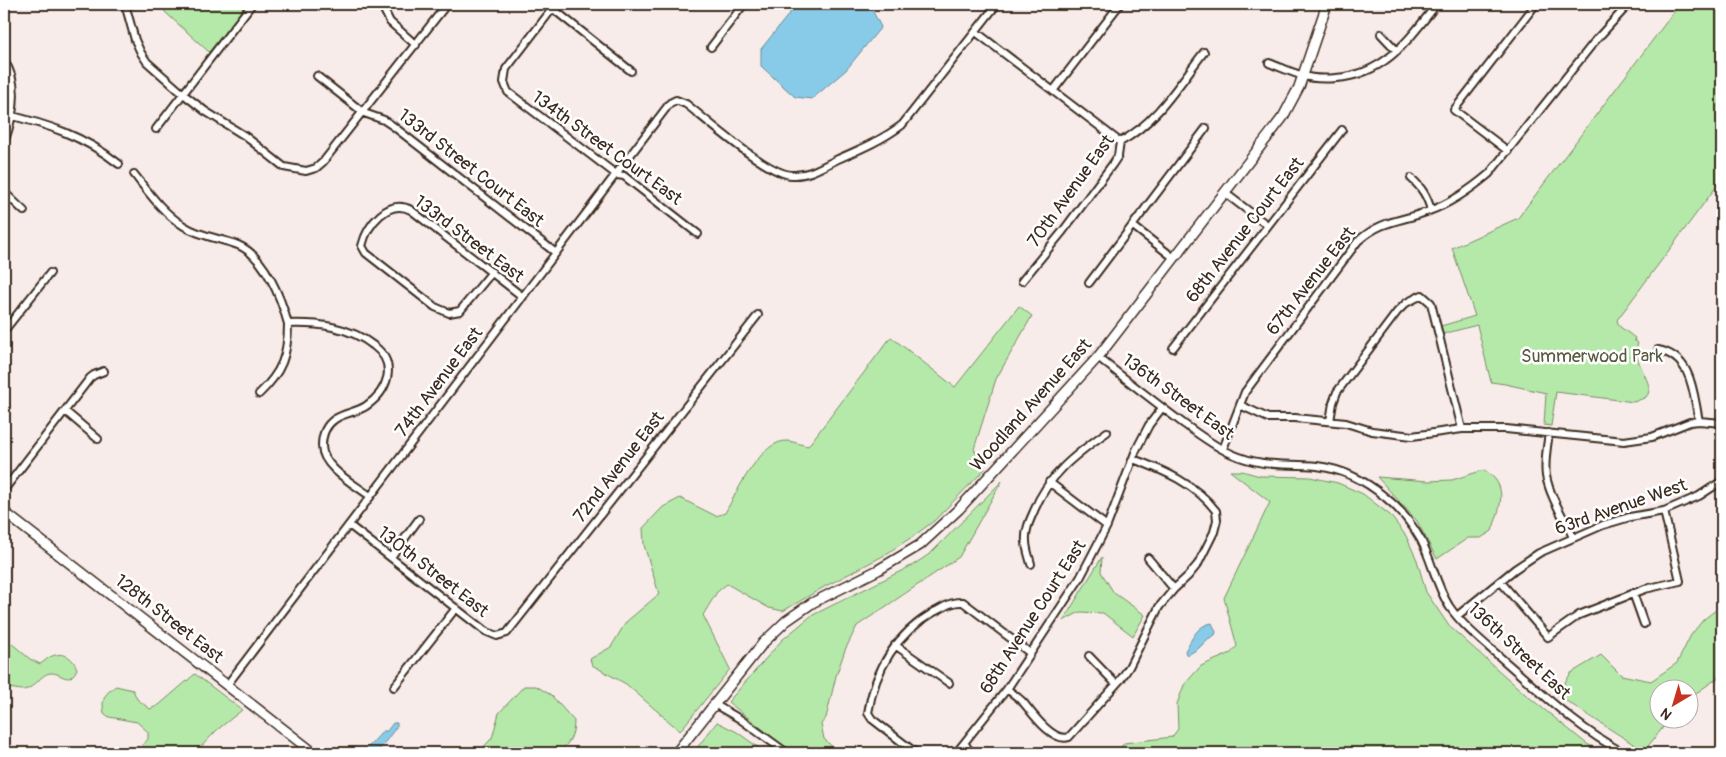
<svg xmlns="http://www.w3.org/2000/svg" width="1726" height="757" viewBox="0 0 1726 757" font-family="Pangolin,sans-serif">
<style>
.green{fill:#b5e9aa;stroke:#788a64}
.water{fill:#88cbe9;stroke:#698b98}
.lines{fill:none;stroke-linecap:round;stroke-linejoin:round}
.street-casing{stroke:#3b2a1e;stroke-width:10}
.secondary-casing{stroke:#3b2a1e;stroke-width:12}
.street{stroke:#fff;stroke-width:6}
.secondary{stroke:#fff;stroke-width:9}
.labels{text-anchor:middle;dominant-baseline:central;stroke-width:5;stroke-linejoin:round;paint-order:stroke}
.street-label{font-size:18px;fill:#3b2a1e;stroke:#fff}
.park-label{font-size:18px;fill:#5a5a41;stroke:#fff}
</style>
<rect width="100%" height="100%" fill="#f8ecea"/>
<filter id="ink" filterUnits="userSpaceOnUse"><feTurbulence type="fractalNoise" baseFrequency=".02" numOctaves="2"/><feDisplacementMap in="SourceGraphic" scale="10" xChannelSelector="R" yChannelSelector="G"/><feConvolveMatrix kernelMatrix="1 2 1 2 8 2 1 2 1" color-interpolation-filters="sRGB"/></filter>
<g filter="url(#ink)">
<path class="green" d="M163,4H247L209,52L165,12Z
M1680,4H1722V179L1617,320L1619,326L1635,338L1634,340L1638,343C1630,363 1658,384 1646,397C1643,399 1638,400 1634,402L1556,392L1551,426L1544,425L1546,393L1505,384L1491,382L1477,325L1443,334L1441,326L1475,316L1452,248L1518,218Z
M1019,306L1032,316L996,379L974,449L985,469L934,521L915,535L883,556L824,587L783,611L769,608L727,584L717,592L703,615L730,669L680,731L626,684L592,665L590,659L611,647L626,622L659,594L644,545L643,528L663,507L680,498L716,516L725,513C737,492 761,439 788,441C795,442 802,445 808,446L891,337L955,387Z
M1484,470C1510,485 1500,507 1492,531L1481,538H1468L1437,559L1417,521L1377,477L1428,481L1452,480Z
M1230,471H1242L1260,476L1310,477L1338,483L1363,494L1390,515L1406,536L1417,560L1426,592L1449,626L1525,694L1587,744L1605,753H1117L1124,743L1172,737L1178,729L1177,704L1184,685L1201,666L1231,653L1237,646L1224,598L1270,502Z
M1002,481L959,557L857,626L845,650L836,676L826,718L821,724L824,739L839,753H796L784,746L728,702L782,640L811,616L913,565L931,553Z
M1102,557L1101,572L1114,593L1145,615L1133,636L1103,613L1080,612L1063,621Z
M1722,590V675L1689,698L1688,690H1658V720H1669L1644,751L1557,695L1571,673L1601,655L1621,675L1651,681L1677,663L1691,635L1703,620L1717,609Z
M4,637L30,659L40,664C44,662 46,659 50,657C62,651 73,656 77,669C68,687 62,672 50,673C41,674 35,688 24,690C18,690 10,688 4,687Z
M195,674L242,710L217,730L195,753H136L148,739V732L137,722L109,717L104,713C101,699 105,693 116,686L133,690L137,699L150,709L159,705Z
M524,686H536L551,695L574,721C574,736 569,744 558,753H478L492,738L499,713Z
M717,722L737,732L766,753H693Z"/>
<path class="water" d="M797,4H869L881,27L846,70L812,99L795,97L761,66V49Z
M1212,623L1216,632L1215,635L1208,639L1199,648L1188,655L1186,654L1185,651C1192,639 1197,625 1212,623Z
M393,723H397V726L377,753H363L383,731H387Z"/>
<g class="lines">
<defs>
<path id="street" d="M125,4L135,40L141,53L147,62L182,93L205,111L245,136L284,167L306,171L316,168L323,162L447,4
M381,4L390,22L416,45
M547,4L631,71
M556,4L506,69L504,82L508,92L617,175L624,176L698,234
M976,32L1120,142
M1381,34L1397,51
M711,47L744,4
M4,61C21,84 13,118 4,143
M1269,63C1280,67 1290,72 1301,75C1312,79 1325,79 1336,78C1385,75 1409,39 1437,4
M317,76L364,113L384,120L393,126L556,253
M1053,91L1120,4
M4,114C47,124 84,136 119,164
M156,129L252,4
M1120,142C1157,122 1179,84 1204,52
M1508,151L1454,110L1536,4
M134,174C149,193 163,213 184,226C201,237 220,238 238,245C265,256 281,298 288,324C318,323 349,326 374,346C398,364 388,391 366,406C357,412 344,413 335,419C326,425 322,435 322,446C322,467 354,484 370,496
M1411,178C1422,188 1427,196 1431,210
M4,192L24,211
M1225,193L1267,225
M1133,226L1174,258
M492,272L460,311L449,313L435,307L366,253L362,246C367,225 388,198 411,210L523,297
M1022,281L1063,231L1112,165L1118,156L1120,142
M1089,283L1206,128
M4,331L50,273
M1173,348L1342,130
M1658,350C1693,357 1693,393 1699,421
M1098,357C1126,380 1155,402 1184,424C1200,435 1215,447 1232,454C1264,468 1285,463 1317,466C1342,469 1366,481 1385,497C1399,508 1412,524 1421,540C1432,561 1436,585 1449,606C1464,628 1488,646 1508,664C1546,697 1579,729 1624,753
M259,394C282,372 288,355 288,324
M1240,405L1268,418H1295L1346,423L1372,431L1412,436L1462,429H1506L1624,441L1652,437L1690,422L1699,421L1722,423
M65,411L98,439
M1330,421L1333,403L1337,392L1397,312L1406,303L1422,295L1431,303L1462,429
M1549,433C1547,447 1544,462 1546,476C1550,497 1564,518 1573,537
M1223,449L1245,392L1358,241C1383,219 1400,222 1429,211C1452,203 1471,189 1489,174L1595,41L1629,4
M1049,482L1107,526
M4,490L90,378L94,375L104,371
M349,525L485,631L497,636L507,633L758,315
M391,557L419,519
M1148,558L1174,589
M1031,564C1029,556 1026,549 1026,541C1025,530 1030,520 1034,511C1048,475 1076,454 1107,432
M1500,581L1548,637L1579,615L1645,589L1680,581L1664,511
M1633,593L1644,624
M1457,616L1515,569L1539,553L1603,525L1630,517L1664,511L1699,496L1722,481
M895,645L949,683
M1089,656L1116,684
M227,685L670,103L676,100L686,104C707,120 768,175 792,175C809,176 823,166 838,159C861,149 882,140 902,125L997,4
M394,687L456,608
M1007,689C1012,693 1018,697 1023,702C1032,713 1053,743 1069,737L1121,679L1129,667L1159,607L1174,589L1188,576L1198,564L1214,532L1217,520L1216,511C1196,484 1163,470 1133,459
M714,704L740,719L787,753
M965,744L971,753
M916,753L872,719L868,713C875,670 896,634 934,612C944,607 952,601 963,602L1030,653
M956,753L1007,689L1080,578L1107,526L1136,450L1149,425L1162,408"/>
<path id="secondary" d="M4,512L314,753
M676,753L763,643L786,621L812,603L878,570L920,545L959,509L1098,357L1283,117L1299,87L1327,4"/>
</defs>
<use href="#street" class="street-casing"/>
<use href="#secondary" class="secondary-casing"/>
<use href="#street" class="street"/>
<use href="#secondary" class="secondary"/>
</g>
</g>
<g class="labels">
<g class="street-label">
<text transform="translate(607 148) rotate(36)">134th Street Court East</text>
<text transform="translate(471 168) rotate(38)">133rd Street Court East</text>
<text transform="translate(1071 191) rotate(-54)">70th Avenue East</text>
<text transform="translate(1245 230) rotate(-52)">68th Avenue Court East</text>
<text transform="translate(469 239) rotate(37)">133rd Street East</text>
<text transform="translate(1311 281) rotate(-52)">67th Avenue East</text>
<text transform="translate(439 382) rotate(-53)">74th Avenue East</text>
<text transform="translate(1178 397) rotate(36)">136th Street East</text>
<text transform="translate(1031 405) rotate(-48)">Woodland Avenue East</text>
<text transform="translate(619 467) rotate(-52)">72nd Avenue East</text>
<text transform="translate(1621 507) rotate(-19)">63rd Avenue West</text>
<text transform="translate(433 572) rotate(38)">130th Street East</text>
<text transform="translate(1033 617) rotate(-57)">68th Avenue Court East</text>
<text transform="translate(169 619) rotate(38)">128th Street East</text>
<text transform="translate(1519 651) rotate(43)">136th Street East</text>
</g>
<g class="park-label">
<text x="1592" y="356">Summerwood Park</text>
</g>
</g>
<rect width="1726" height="757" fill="none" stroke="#fff" stroke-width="20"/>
<rect x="10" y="10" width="1706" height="737" fill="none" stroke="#3b2a1e" stroke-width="2" filter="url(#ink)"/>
<g transform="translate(1674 704) rotate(218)"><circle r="24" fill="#ffffff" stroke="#b1aaa5"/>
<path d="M0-4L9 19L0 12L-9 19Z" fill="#c8321e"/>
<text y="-8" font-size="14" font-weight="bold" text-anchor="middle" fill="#3b2a1e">N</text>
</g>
</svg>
